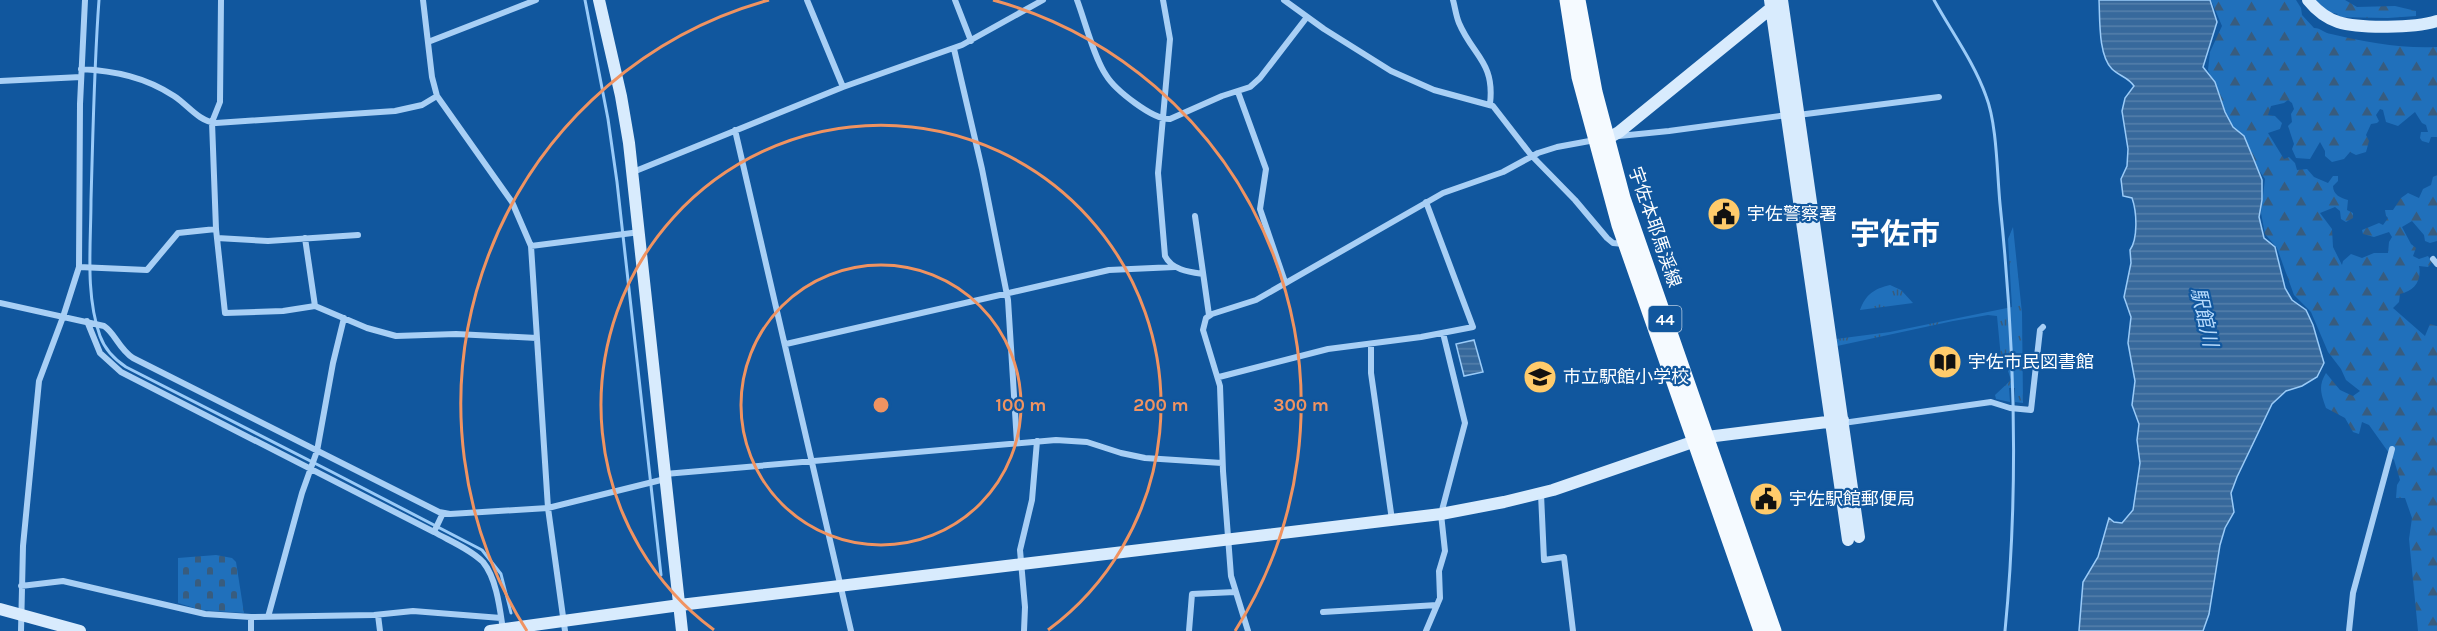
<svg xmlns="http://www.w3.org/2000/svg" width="2437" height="631" viewBox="0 0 2437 631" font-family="Karla,'Noto Sans JP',sans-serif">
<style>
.grass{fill:url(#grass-tufts)}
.forest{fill:url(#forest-firs)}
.cemetery{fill:url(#cemetery-stones)}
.water{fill:url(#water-rules);stroke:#9acbf8;stroke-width:1.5}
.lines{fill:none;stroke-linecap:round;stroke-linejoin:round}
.stream{stroke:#9acbf8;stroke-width:3}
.street{stroke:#a8cff5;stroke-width:6}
.secondary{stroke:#d8ebfd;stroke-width:12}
.primary{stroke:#f5faff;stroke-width:15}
.ring{fill:none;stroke:#f09361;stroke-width:3}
.labels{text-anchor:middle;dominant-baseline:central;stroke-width:4.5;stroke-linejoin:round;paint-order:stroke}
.shield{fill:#11579e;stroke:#b8cde2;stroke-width:1.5}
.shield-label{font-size:16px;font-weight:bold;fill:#fff}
.poi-label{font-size:18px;fill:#fff;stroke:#11579e;text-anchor:start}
.street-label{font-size:18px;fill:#fff;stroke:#11579e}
.water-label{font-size:20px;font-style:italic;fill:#b5d9fb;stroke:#11579e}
.town-label{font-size:30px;font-weight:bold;fill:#fff;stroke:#11579e}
.centre{fill:#f09361;stroke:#11579e;stroke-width:3}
.ring-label{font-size:18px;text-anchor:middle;font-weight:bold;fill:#f09361;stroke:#11579e;stroke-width:4.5;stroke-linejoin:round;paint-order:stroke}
</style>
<defs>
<pattern id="grass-tufts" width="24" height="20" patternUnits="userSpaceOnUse" patternTransform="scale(1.5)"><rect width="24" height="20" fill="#2070bb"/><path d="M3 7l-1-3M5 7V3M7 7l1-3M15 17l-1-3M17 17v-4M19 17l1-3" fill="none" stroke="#385c7e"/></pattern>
<pattern id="forest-firs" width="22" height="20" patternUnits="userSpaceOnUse" patternTransform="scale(1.5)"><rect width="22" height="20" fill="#2070bb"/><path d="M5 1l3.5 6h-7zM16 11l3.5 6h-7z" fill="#385c7e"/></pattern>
<pattern id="cemetery-stones" width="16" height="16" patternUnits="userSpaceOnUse" patternTransform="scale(1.5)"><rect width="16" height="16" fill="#2070bb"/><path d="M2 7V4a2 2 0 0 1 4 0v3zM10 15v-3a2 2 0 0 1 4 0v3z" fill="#385c7e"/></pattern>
<pattern id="water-rules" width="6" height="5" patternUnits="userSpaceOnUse" patternTransform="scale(1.5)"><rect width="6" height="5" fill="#37699c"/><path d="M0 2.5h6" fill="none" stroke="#5580ab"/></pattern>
</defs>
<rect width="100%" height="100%" fill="#11579e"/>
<path class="grass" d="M2013,227L2022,313L2023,403L2015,402V388H2009L2010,402L1996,399L1995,395L2011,380L2008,371L2015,364L2001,358L1997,316L1988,315L1953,321L1837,346L1836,339L1890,332L2012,307L2008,239Z
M1890,285L1901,290L1913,303L1860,310C1866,294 1874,289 1890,285Z"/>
<path class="forest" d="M2211,0H2296L2301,8L2302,15L2314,28C2321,28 2324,33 2331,34C2364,42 2403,49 2437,47V137H2431L2429,143L2422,141L2420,138L2421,132H2428L2426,125L2422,123L2415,112L2398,126L2386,122L2383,110L2380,109L2376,115L2379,121L2377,123L2371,124L2366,135L2369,141L2366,152L2356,155L2350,152L2344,159L2332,162L2325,156V151L2320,142L2310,159L2296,158L2292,149L2294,144L2288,126L2292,122L2291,114L2294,109L2292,103L2288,100L2284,103L2271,106L2268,115L2275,116L2282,123L2280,129L2268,133L2284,159L2289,157L2295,163L2297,170L2307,169L2314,177L2328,183L2333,176H2338V181L2333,186C2333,195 2341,198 2348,200L2347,210L2353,213V218L2346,222L2341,219L2340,211L2335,207L2320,213L2332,229L2333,247L2342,265L2343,261L2351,254L2362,258L2374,253H2388L2389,242L2392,237L2389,232L2374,237L2363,234L2362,230L2379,223L2383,225L2388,218L2386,216L2385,210H2393L2401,198L2408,193L2419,198L2423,189L2431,185L2433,177L2437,175V241L2430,243L2425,241L2424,235L2412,221L2402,227L2411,244L2416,248L2413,256L2419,259L2428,256L2432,262L2428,267L2419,266C2422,281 2414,291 2400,294L2399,302L2393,308L2425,336L2430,324L2437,326V631H2418L2409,539L2412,518L2405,498H2396L2397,485L2400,480L2394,460L2369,425L2362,422L2359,434L2353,432L2345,418L2326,408C2321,394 2318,386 2326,373L2340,390L2353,396L2360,391L2346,380L2341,369L2328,352L2311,312L2294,295L2277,248L2265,234L2261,213L2265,179L2230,127L2223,113V104L2208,70L2210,52L2222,26Z
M2312,0H2345L2357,7L2395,6L2416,11V16L2388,18L2334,17L2338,14L2319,10Z"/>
<path class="cemetery" d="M216,555L232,558L236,562L244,613L201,610L178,603V558Z"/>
<path class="water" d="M2099,0H2210L2217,22L2203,67L2215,82L2225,112L2233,127L2244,136L2254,160L2262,180V200L2259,217L2264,238L2275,247L2285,288L2292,300L2306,310L2313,325L2324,363L2317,377L2302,386L2286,391L2272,404L2237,477L2231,493L2234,512L2225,528L2220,545L2209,614L2203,631H2079L2083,582L2098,557L2109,518L2114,522L2122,523L2133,510L2140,463L2137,440L2139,424L2132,405L2135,381L2128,343L2131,317L2124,297L2131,263L2130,250C2138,239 2137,212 2132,198L2123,196L2121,179L2127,166L2128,149L2122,111L2125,98L2134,86C2128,77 2119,76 2112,69C2098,55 2100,18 2099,0Z
M1474,340L1483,372L1464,376L1456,344Z"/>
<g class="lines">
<path class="stream" d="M99,0C94,67 93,133 91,200C91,244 85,294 100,336C105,350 114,359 126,367L332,472L482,550L501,574L511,613
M585,0L608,119L617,182L661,575
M1934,0C1951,31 1974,62 1986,96C1997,124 1997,173 2000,204C2015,346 2019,489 2005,631"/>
<path class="street" d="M221,0L220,102L212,122L216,229L225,313L283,311L315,306
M423,0L432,77L437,96L512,202L531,246L548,508L565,631
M807,0L843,87
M955,0L971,41
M1077,0C1085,21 1094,58 1106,75C1115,90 1153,120 1170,119L1222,96L1250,87L1260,78L1307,17
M1163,0L1170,39L1158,173L1165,256C1172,270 1189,272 1203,274
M1284,0L1324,29L1391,71L1434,90L1493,106L1531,155L1575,200L1607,238L1613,243L1624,244
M1453,0C1455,7 1456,16 1459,23C1473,56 1495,62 1490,104
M428,42L536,0
M954,49L982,169L1008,300L1017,443
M81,69C115,71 145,77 174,96C188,105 198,121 216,123L395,111L422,105L437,96
M0,81L81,77
M1238,92L1266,169L1260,209L1285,282
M1798,115L1939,97
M735,130L851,631
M1619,136L1669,131L1787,115
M633,172L843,87L962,45L1043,0
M1195,216L1209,315
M217,238L268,241L358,235
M305,238L315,306L367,328L396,336L456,334L537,338
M531,246L640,232
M2433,259L2437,264
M79,267L147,270L178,233L216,229
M0,303L104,326C115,333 119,349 133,358L439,512L450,514L548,508L665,479
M87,321L100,353L121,372L434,532
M786,344L1109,270L1175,267
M1371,345V373L1392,520
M1219,377L1328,349L1421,337L1473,327L1426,202
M1843,423L1991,402L2010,408L2031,410L2040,330L2043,327
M665,474L1056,440L1087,442L1121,453L1145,458L1222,463
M1541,494L1544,560L1564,557L1573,631
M443,513L434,532C450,541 470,549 483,562C497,579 500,610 503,630
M21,586L63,581L205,614L251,617L374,615L413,611L501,618
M1323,612L1437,605
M378,615L380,631
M251,617V631
M268,617L302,493L317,451L333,363L344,318
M21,631L23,546L39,381L63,317L79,267L80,104L85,0
M1024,631L1025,607L1020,550L1032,500L1037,441
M1189,631L1192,594L1235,592
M1248,631L1231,576L1223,471L1220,386L1203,330L1206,318L1212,314L1256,300L1443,193L1503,172L1538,153L1557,147L1595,140
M1426,631L1440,598L1439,571L1445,551L1441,514L1465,423L1443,333
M2349,631L2353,593L2392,449"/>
<path class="secondary" d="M599,0L621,96L629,143L682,631
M1770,0L1848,540
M1782,0L1859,537
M2308,0C2316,10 2326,18 2338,22C2360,29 2415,28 2437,21
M1599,139L1612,136L1619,132L1775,5
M0,609L80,631
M490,631L680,605L1441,514L1504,502L1553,490L1707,437L1843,420"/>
<path class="primary" d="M1567,0L1579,77L1619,225L1761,631
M1578,0L1595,92L1623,198L1774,631"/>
</g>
<g class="ring">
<circle cx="881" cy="405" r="140"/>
<path d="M714 630A280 280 0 1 1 1048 630"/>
<path d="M527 631A420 420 0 0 1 769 0M993 0A420 420 0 0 1 1235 631"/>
</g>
<defs>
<symbol id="civic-disc" viewBox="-11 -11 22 22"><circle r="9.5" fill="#ffcb6b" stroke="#11579e"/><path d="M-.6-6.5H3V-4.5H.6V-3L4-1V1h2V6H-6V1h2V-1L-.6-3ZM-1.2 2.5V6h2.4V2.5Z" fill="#111"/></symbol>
<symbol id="library-disc" viewBox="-11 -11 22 22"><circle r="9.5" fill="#ffcb6b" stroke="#11579e"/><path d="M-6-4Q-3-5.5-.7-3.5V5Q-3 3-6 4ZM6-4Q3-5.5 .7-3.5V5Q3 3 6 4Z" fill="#111"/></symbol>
<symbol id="school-disc" viewBox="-11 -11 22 22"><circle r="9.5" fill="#ffcb6b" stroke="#11579e"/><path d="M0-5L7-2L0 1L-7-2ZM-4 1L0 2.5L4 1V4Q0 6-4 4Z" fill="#111"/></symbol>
</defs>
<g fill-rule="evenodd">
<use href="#civic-disc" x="1705" y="195" width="38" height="38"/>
<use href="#library-disc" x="1926" y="343" width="38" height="38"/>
<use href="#school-disc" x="1521" y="358" width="38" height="38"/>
<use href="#civic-disc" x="1747" y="480" width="38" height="38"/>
</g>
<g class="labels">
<rect class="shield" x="1648.5" y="306" width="33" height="26" rx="4.5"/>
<g class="shield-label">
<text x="1665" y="319">44</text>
</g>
<g class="poi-label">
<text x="1747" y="214">宇佐警察署</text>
<text x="1968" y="362">宇佐市民図書館</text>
<text x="1563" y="377">市立駅館小学校</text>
<text x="1789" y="499">宇佐駅館郵便局</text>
</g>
<g class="street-label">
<text transform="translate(1655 227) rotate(71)">宇佐本耶馬渓線</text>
</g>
<g class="water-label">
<text transform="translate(2204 317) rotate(77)">駅館川</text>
</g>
<g class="town-label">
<text x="1895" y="234">宇佐市</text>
</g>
</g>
<circle cx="881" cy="405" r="9" class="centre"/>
<g class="ring-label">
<text x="1021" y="411">100 m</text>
<text x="1161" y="411">200 m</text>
<text x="1301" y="411">300 m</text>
</g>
</svg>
